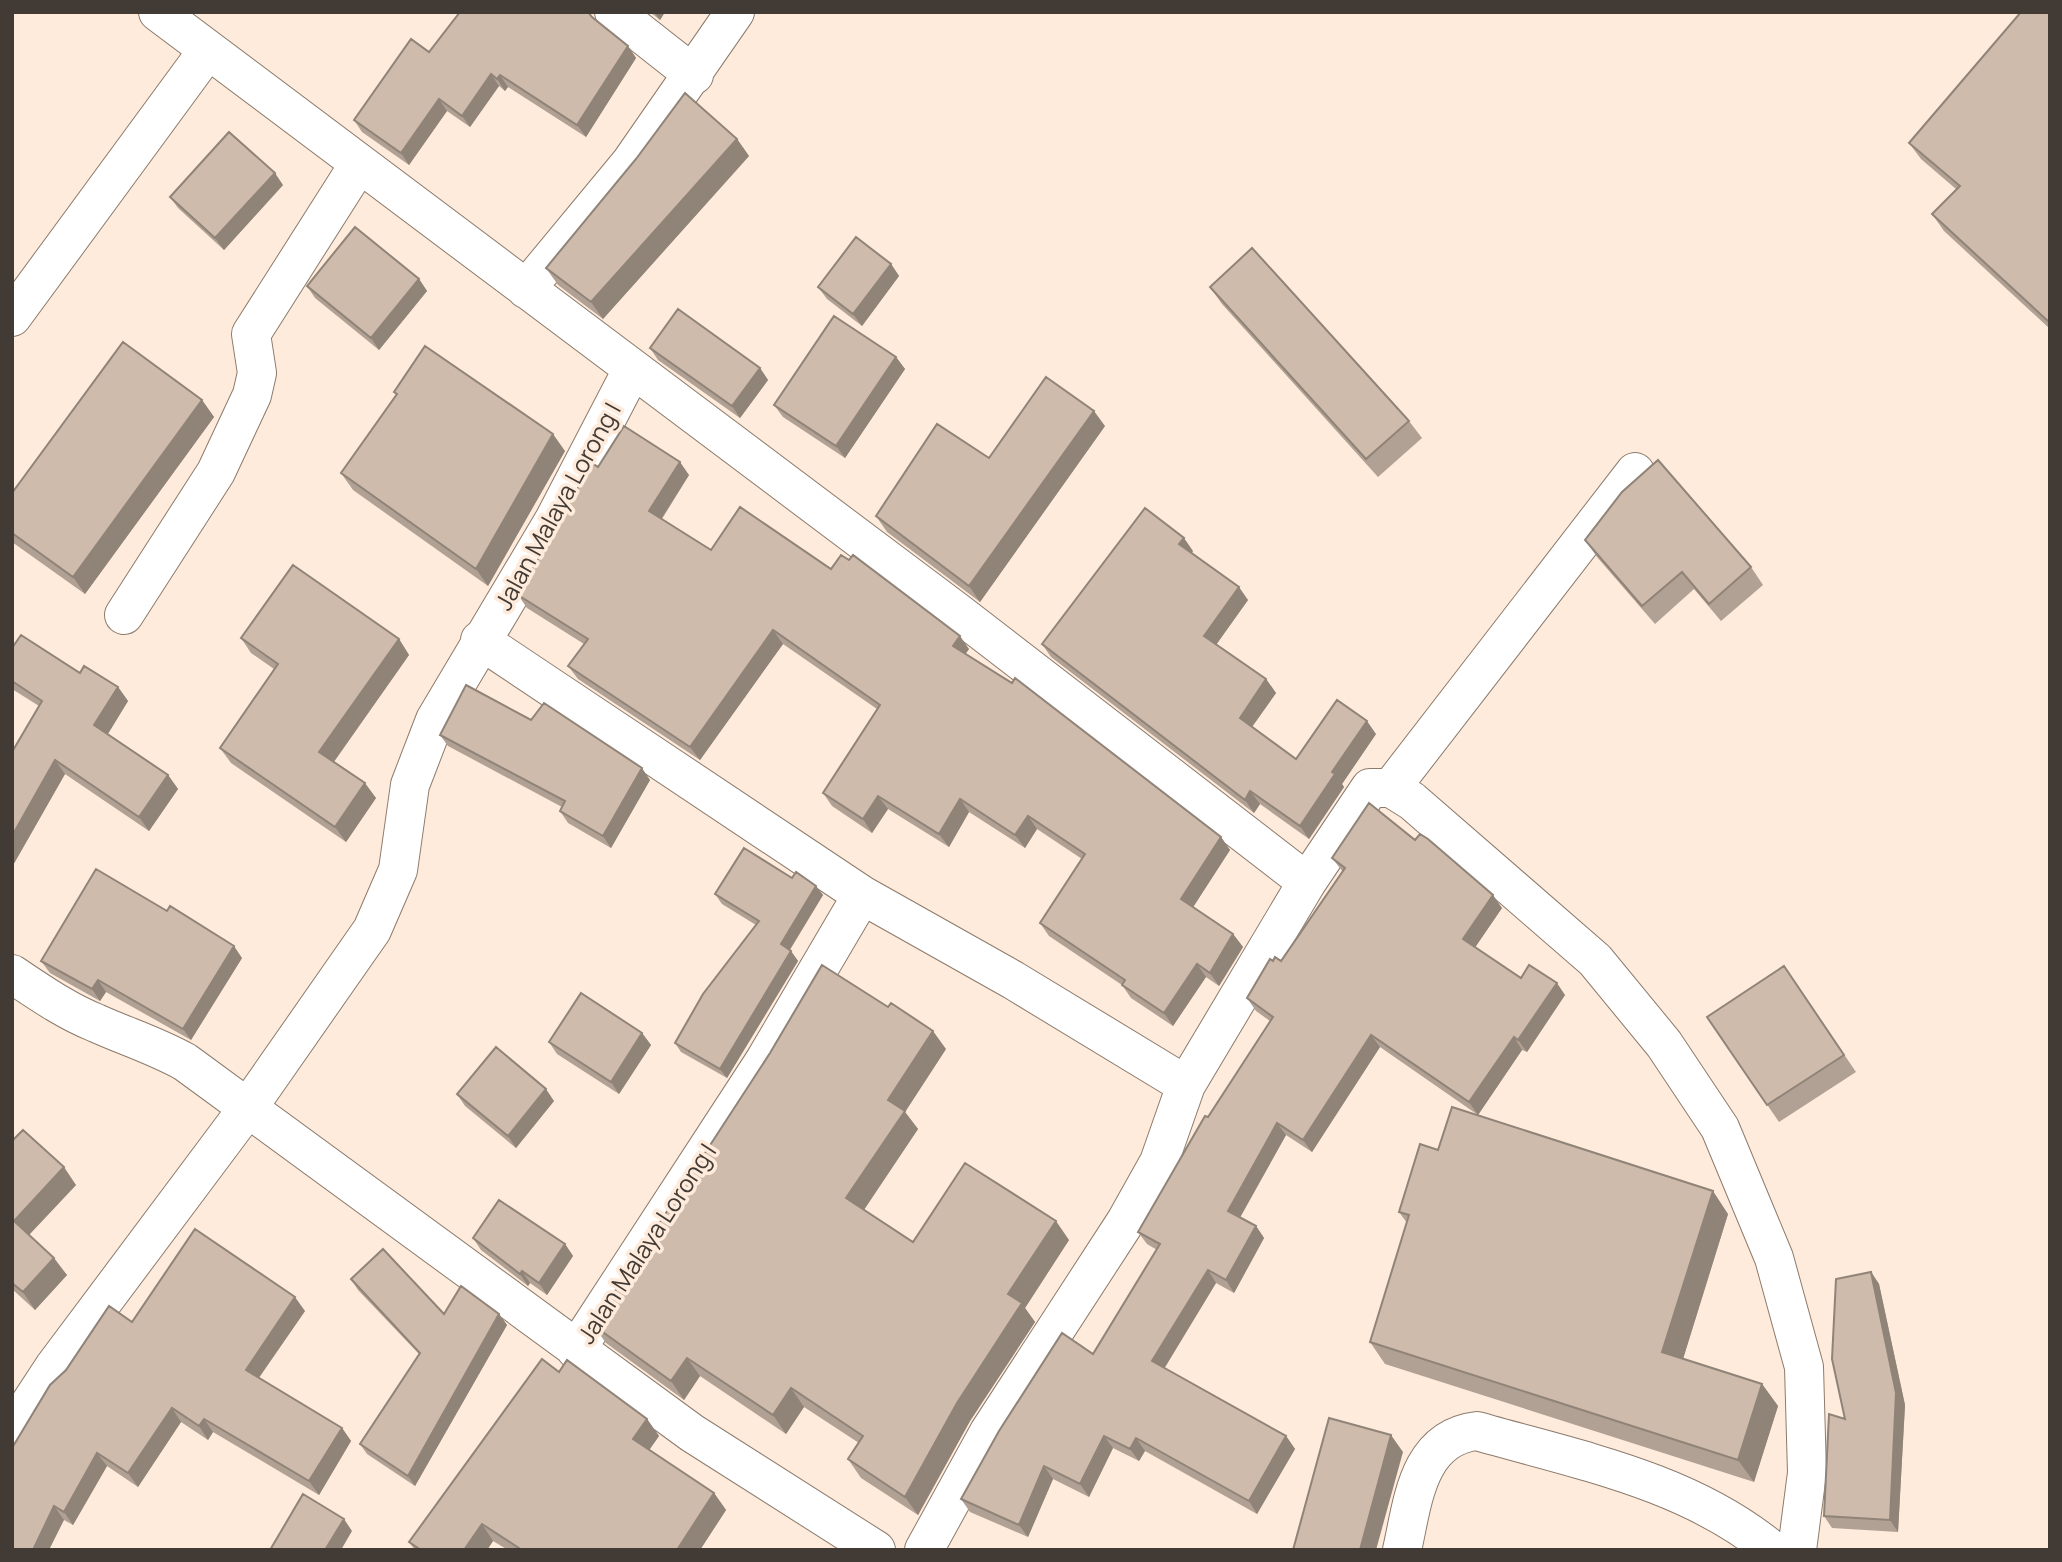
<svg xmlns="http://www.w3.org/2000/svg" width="2062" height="1562" viewBox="0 0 2062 1562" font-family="Manrope,sans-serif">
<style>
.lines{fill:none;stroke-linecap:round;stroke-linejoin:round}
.street-casing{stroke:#8c7b6c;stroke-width:40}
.street{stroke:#fff;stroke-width:38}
.wall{fill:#b1a194}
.shaded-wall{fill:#908378}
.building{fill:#cebbac;stroke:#908378;stroke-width:2}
.labels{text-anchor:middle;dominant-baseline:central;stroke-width:7;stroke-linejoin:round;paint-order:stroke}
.street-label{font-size:24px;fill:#423b35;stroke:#feebdb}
</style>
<rect width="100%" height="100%" fill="#feebdb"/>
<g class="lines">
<defs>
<path id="street" d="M158,12L957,612L1307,882L1186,1085L1159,1162L1126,1221L989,1432L924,1550
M614,12L694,75
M526,289L631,162L735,12
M12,317L208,50
M124,615L216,472L252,395L257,373L251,334L359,164
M480,640L862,895L1013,980L1186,1085
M1391,788L1635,472
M1307,882L1370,788H1391L1412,801L1595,960L1664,1044L1720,1128L1774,1258L1804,1367L1807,1473L1797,1550
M12,974C39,992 66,1011 96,1023C127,1037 154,1045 185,1062L692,1433L876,1550
M576,1350L765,1060L862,895
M12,1431L54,1367L247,1109L372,930L398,870L410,785L435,720L554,520L632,370
M1402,1550C1413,1502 1417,1438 1477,1431C1578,1460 1689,1481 1772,1550"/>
</defs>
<use href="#street" class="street-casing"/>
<use href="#street" class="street"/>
</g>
<path class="wall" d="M650,12H665L660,20Z
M2050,12V329L1944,231L1932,214L1956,189L1921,159L1909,143Z
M593,18L628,46L636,58L586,137L508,87L505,91L499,86L470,127L447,111L409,165L362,132L354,120L429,52Z
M737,139L749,156L603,319L558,285L546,268L636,159Z
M283,185L224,250L178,208L170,197Z
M891,264L899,276L862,326L827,299L818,287Z
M419,279L427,291L379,350L315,298L307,286Z
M1210,287L1409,421L1422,438L1378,477L1222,304Z
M650,348L760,368L768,380L740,418L658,360Z
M896,357L905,369L845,458L783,417L774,405Z
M394,392L565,451L488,586L353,490L341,473L396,395Z
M202,400L214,417L85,594L12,542V493Z
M1105,426L980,602L887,532L876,516L989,458Z
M598,467L689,475L662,519L711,550L831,569L969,649L965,654L1221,837L1230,850L1193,907L1233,934L1243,947L1219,986L1206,977L1173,1026L1131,998L1122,985L1049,936L1040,923L1082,859L1037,829L1025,848L969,812L949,847L888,809L872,833L832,806L823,793L877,709L783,644L700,760L578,679L568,666L584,644L527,608L518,595Z
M1585,540L1751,567L1763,585L1721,621L1694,589L1655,624L1597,557Z
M1193,551L1192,553L1248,600L1216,645L1266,679L1276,693L1252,727L1296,759L1376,734L1342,784L1344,787L1309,839L1260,804L1254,813L1051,657L1042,644Z
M241,638L399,639L409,655L334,762L376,798L346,842L231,763L220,748L274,669L251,653Z
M12,648L118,687L128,701L108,734L168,775L178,789L149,831L65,774L12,867L39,706L12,689Z
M531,720L650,780L611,848L568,823L560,811L562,807L448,746L440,735Z
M1415,840L1502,908L1475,947L1521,978L1565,995L1527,1052L1522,1050L1478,1115L1380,1047L1312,1152L1286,1135L1240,1217L1256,1226L1264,1238L1234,1293L1216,1283L1164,1368L1286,1436L1295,1449L1257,1514L1145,1451L1139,1461L1113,1448L1089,1497L1053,1479L1028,1537L970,1512L961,1499L1093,1354L1157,1250L1147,1244L1138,1232L1208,1117L1270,1021L1256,1011L1247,998L1273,961H1281L1343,872L1332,858Z
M792,878L816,886L823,895L790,950L798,961L727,1078L681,1052L675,1043L756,925L722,904L715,894Z
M242,958L191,1040L106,992L100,1001L50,973L41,961Z
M1784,966L1856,1072L1779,1122L1707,1017Z
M642,1033L651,1045L619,1094L557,1054L549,1042Z
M946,1049L905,1112L918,1129L864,1210L913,1242L1069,1240L1025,1308L1035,1322L970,1421L918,1515L861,1478L848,1459L859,1443L804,1407L786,1434L700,1376L684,1400L606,1343L593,1325Z
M457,1094L554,1101L516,1148L465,1106Z
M12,1141L76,1185L29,1235L67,1275L35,1310L12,1289Z
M1438,1150L1728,1214L1683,1359L1762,1384L1778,1406L1754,1482L1385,1364L1370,1342L1407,1223L1399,1212Z
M473,1238L565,1244L573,1256L547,1295L530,1283L528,1286L481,1250Z
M1871,1272L1879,1284L1905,1405L1898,1532L1832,1528L1824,1516L1845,1419Z
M351,1279L444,1314H499L507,1325L415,1486L367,1454L360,1444L419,1354L358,1290Z
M305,1311L259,1378L342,1428L351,1441L319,1495L213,1432L208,1440L181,1422L138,1487L107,1466L73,1525L64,1520L12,1550L132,1322Z
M559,1372L647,1419L659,1436L649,1450L714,1493L726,1510L700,1550H508L493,1541L487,1550H415L409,1542Z"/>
<path class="shaded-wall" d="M654,12H665L660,20Z
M628,46L636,58L586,137L577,125Z
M491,74L499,86L470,127L462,116Z
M500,75L508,87L505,91L497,79Z
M439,99L447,111L409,165L401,153Z
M737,139L749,156L603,319L591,302Z
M275,173L283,185L224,250L215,238Z
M891,264L899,276L862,326L853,314Z
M419,279L427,291L379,350L371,338Z
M896,357L905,369L845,458L836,446Z
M760,368L768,380L740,418L732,406Z
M202,400L214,417L85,594L73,577Z
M1094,411L1105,426L980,602L969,586Z
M553,434L565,451L488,586L476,569Z
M680,462L689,475L658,524L649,511Z
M1184,538L1193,551L1189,557L1179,544Z
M1239,587L1248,600L1213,649L1204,636Z
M773,630L783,644L700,760L690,747Z
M960,636L969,649L962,659L953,646Z
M399,639L409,655L330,767L319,752Z
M1266,679L1276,693L1249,731L1240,718Z
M118,687L128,701L104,740L94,725Z
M1367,721L1376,734L1342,784L1344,787L1309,839L1300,826L1332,772Z
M55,760L65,774L12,867V836Z
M642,768L650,780L611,848L603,836Z
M168,775L178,789L149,831L139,817Z
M365,783L376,798L346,842L335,827Z
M1250,791L1260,804L1254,813L1245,800Z
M878,796L888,809L872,833L863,819Z
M960,799L969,812L949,847L939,834Z
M1028,816L1037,829L1025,848L1015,835Z
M1221,837L1230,850L1190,912L1181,899Z
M816,886L823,895L787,954L781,944Z
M1493,895L1502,908L1472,952L1463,939Z
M1233,934L1243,947L1219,986L1210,973Z
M234,946L242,958L191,1040L183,1029Z
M791,951L798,961L727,1078L720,1069Z
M1197,964L1206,977L1173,1026L1164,1013Z
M98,980L106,992L100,1001L92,989Z
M1557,983L1565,995L1527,1052L1518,1040Z
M933,1031L946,1049L905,1112L918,1129L859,1217L846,1198L888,1100Z
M642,1033L651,1045L619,1094L611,1082Z
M1371,1035L1380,1047L1312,1152L1303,1140Z
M1514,1037L1522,1050L1478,1115L1469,1102Z
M546,1089L554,1101L516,1148L508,1136Z
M1277,1123L1286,1135L1237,1223L1228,1211Z
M64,1167L76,1185L26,1238L14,1221Z
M1713,1191L1728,1214L1678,1375L1662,1352Z
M1056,1221L1069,1240L1025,1308L1035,1322L970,1421L918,1515L905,1497L1008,1294Z
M1256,1226L1264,1238L1234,1293L1226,1280Z
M565,1244L573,1256L547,1295L539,1283Z
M54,1258L67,1275L35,1310L23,1292Z
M1208,1270L1216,1283L1161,1374L1152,1361Z
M522,1271L530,1283L528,1286L520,1274Z
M1871,1272L1879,1284L1905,1405L1898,1532L1890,1520Z
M295,1297L305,1311L255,1383L246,1370Z
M499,1314L507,1325L415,1486L408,1476Z
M687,1358L700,1376L684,1400L671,1381Z
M1762,1384L1778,1406L1754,1482L1738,1460Z
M791,1388L804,1407L786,1434L773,1415Z
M172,1408L181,1422L138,1487L128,1473Z
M204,1419L213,1432L208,1440L199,1426Z
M647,1419L659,1436L645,1456L633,1439Z
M342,1428L351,1441L319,1495L309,1481Z
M1391,1435L1403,1452L1376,1550H1360Z
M1104,1436L1113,1448L1089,1497L1080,1484Z
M1286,1436L1295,1449L1257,1514L1249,1501Z
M1136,1438L1145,1451L1139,1461L1130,1449Z
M97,1453L107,1466L73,1525L64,1512Z
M1044,1466L1053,1479L1028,1537L1019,1525Z
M714,1493L726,1510L700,1550H677Z
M54,1506L64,1520L49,1550H33Z
M344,1519L352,1531L341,1550H325Z
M482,1524L493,1541L487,1550H464Z"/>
<path class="building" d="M460,12H588L592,17L628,46L577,125L500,75L497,79L491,74L462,116L439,99L401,153L354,120L411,39L429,52Z
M2021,12H2050V323L1932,214L1960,186L1909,143Z
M685,93L737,139L591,302L546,268L636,159Z
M229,132L275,173L215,238L170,197Z
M355,227L419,279L371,338L307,286Z
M856,237L891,264L853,314L818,287Z
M1252,248L1409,421L1366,459L1210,287Z
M678,309L760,368L732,406L650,348Z
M834,316L896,357L836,446L774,405Z
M123,342L202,400L73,577L12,533V493Z
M425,346L553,434L476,569L341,473L397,394L394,392Z
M1046,377L1094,411L969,586L876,516L937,424L989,458Z
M624,426L680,462L649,511L711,550L740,507L831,569L841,555L849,560L853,555L960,636L953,646L1012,683L1015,678L1221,837L1181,899L1233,934L1210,973L1197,964L1164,1013L1122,985L1125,980L1040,923L1085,854L1028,816L1015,835L960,799L939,834L878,796L863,819L823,793L880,705L773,630L690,747L568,666L588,639L518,595L592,463L598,467Z
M1658,460L1751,567L1709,604L1682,572L1642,606L1585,540L1622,492Z
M1145,508L1184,538L1179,544L1239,587L1204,636L1266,679L1240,718L1296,759L1337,700L1367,721L1332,772L1335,774L1300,826L1250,791L1245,800L1042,644Z
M293,565L399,639L319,752L365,783L335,827L220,748L278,664L241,638Z
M21,635L80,673L84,666L118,687L94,725L168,775L139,817L55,760L12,836V752L42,701L12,681V648Z
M466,685L531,720L544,703L642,768L603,836L560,811L565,801L440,735Z
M1369,803L1415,840L1420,834L1428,839L1493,895L1463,939L1521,978L1529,965L1557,983L1518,1040L1514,1037L1469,1102L1371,1035L1303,1140L1277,1123L1228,1211L1256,1226L1226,1280L1208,1270L1152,1361L1286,1436L1249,1501L1136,1438L1130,1449L1104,1436L1080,1484L1044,1466L1019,1525L961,1499L999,1431L1062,1333L1093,1354L1160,1244L1138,1232L1205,1116L1208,1117L1273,1017L1247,998L1270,959L1273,961L1275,957L1281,961L1345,868L1332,858Z
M744,848L792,878L796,872L816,886L781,944L791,951L720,1069L675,1043L703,994L759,921L715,894Z
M96,869L167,911L170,906L234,946L183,1029L98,980L92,989L41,961Z
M822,965L888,1007L891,1003L933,1031L888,1100L905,1111L846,1198L913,1242L965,1163L1056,1221L1008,1294L1022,1303L957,1403L905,1497L848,1459L863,1436L791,1388L773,1415L687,1358L671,1381L593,1325L770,1053Z
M1784,966L1844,1055L1767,1105L1707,1017Z
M581,993L642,1033L611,1082L549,1042Z
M496,1047L546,1089L508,1136L457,1094Z
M1452,1107L1713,1191L1662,1352L1762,1384L1738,1460L1370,1342L1409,1215L1399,1212L1420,1144L1438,1150Z
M23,1130L64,1167L14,1221L54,1258L23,1292L12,1283V1141Z
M499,1200L565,1244L539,1283L522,1271L520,1274L473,1238Z
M195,1229L295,1297L246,1370L342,1428L309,1481L204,1419L199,1426L172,1408L128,1473L97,1453L64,1512L54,1506L33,1550H12V1448L50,1385L66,1370L109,1306L132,1322Z
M383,1249L444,1314L461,1286L499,1314L408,1476L360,1444L420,1353L351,1279Z
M1871,1272L1896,1393L1890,1520L1824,1516L1829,1414L1845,1419L1832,1359L1836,1279Z
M542,1359L559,1372L567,1360L647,1419L633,1439L714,1493L677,1550H522L482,1524L464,1550H421L409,1542Z
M1329,1418L1391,1435L1360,1550H1293Z
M303,1494L344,1519L325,1550H270Z"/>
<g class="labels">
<g class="street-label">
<text transform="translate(557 506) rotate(-61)">Jalan Malaya Lorong I</text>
<text transform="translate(646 1243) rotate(-57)">Jalan Malaya Lorong I</text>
</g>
</g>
<rect width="2062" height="1562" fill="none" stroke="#423b35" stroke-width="28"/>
</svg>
